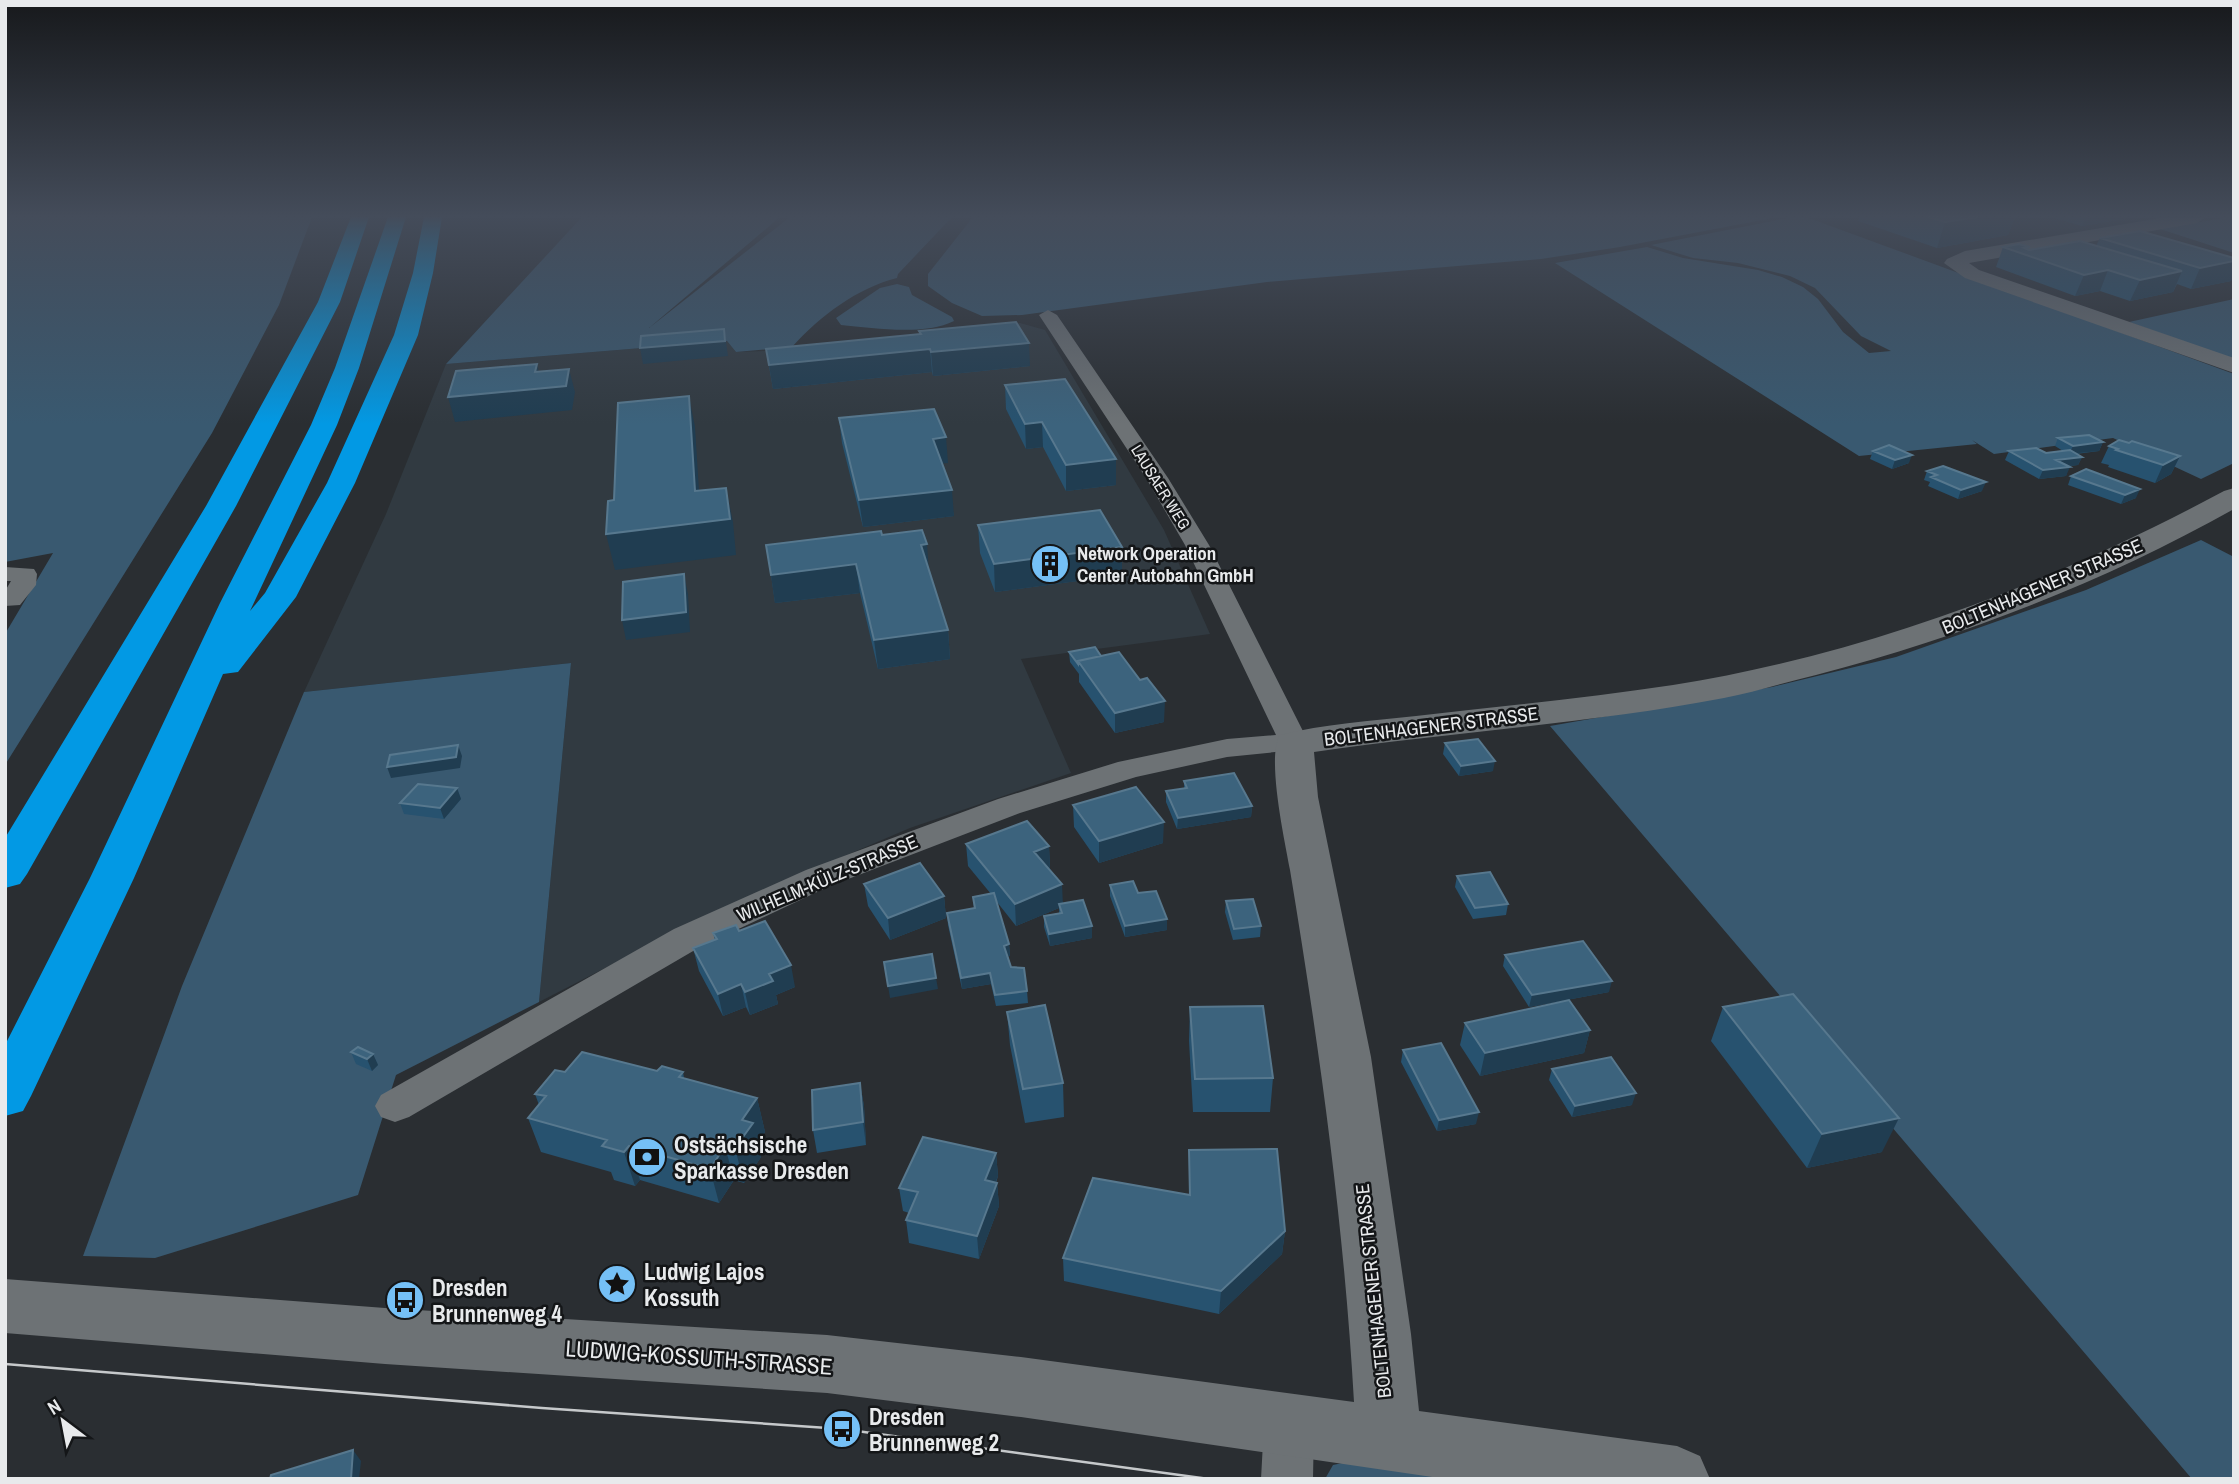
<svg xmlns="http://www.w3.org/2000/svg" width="2239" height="1484" viewBox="0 0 2239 1484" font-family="'Archivo Narrow',sans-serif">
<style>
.built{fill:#313a41}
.green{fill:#395970}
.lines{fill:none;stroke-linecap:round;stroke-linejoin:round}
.street{fill:#6d7275;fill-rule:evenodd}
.secondary{fill:#6d7275;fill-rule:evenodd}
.highway{fill:#0299e4;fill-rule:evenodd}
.tram{stroke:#c6c9cb;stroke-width:2.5}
.wall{fill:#27526f}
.shaded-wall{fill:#203d51}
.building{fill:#3c637d;stroke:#57788e;stroke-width:2}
.labels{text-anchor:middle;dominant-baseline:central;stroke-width:5;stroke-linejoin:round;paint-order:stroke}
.far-street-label{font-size:16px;fill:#e8eaec;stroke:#141618}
.poi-label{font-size:19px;font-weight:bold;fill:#e8eaec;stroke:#141618;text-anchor:start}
.street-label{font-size:19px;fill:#e8eaec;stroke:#141618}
.near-poi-label{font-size:23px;font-weight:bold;fill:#e8eaec;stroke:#141618;text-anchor:start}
.near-street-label{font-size:23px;fill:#e8eaec;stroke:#141618}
</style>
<rect width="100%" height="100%" fill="#2a2e32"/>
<path class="built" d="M1020,323L1045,330L1164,530L1210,634L1021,659L1071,773L910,828L718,910L539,1002L571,663L304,692L386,514L446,364L727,341L736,352L818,349Z"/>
<path class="green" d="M5,217H312L279,305L212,433L5,765V634L53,553L5,562Z
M582,217H780L649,328L790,217H952L898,274L897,278C857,288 820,316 792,347L736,352L727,341L446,364Z
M973,217H1778L1620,247L1541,259L1267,282L1022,315L982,316L952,303L928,286V274Z
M1793,217H1806L2234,374V463L2201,479L2113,438L1994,454L1972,440L1977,444L1859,456L1555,263L1647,247L1683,258L1758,270L1782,277L1803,287L1818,299L1843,332L1869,353L1891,351L1861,336L1815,288L1790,276L1738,263L1693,258L1651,245Z
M2234,217V253L2160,229L2228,217Z
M897,284L909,287L912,295L952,317L954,321C924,336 874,328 841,325L836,318L880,288Z
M2234,299V360L2129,322Z
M2201,540L2234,557V1479H2192L1550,726L1772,687L1896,657L2086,590Z
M571,663L539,1002L396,1075L358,1195L155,1258L83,1256L182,986L304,692Z
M1347,1462L1459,1479H1325L1333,1465Z"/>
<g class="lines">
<path class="street" d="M1048,310L1057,315L1168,478L1209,545L1309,743L1305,749L1227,757L1136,777L1020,813L830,886L700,947L409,1117L395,1122L381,1117L375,1106L381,1095L674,929L806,870L998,799L1118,762L1227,739L1276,735L1185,545L1146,478L1039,315Z
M5,567L34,569L37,574L36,585L20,605L5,606V591L11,581H5Z
M1289,1400L1307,1407L1314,1424L1313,1479H1261L1264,1424L1271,1407Z"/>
<path class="secondary" d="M2166,217H2206L2197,223L1969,263L1979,270L2234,358V373L1965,278L1944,263L1947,259L1965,251Z
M2234,488V509C2102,583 1962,637 1816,675C1786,682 1755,692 1724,698C1588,724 1450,732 1314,752L1318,797L1371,1057L1411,1334L1419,1411L1677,1446L1700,1456L1710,1479H1446L1021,1417L827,1393L385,1364L5,1333V1279L385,1308L827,1335L1021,1357L1354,1402C1344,1223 1319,1046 1290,870C1285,842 1266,756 1280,735C1324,724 1371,721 1416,716C1502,706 1588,698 1673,685C1866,654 2053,583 2224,491Z"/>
<path class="highway" d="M351,217H369L340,302L236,506L27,874L20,884L5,888V838L206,506L318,302Z
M388,217H406L359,368L337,425L250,611L265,593L327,483L394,335L413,273L424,217H442L433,273L418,335L355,483L296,597L238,672L223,674L134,878L31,1096L23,1111L5,1116V1045L90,878L220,603L311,425L335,368Z"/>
<path class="tram" d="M5,1364L542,1408L842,1429L1209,1479"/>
</g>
<path class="wall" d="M1859,217H2015L2008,235L1937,248L1858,221Z
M2051,217H2135L2082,226Z
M2140,231L2231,281L2191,289L2177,284L2173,292L2130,301L2100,291L2075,296L1996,267L2003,247L2029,250L2096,246L2100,238Z
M919,331L1030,366L933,376L932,372L773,389L766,349L919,335Z
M1005,385L1116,485L1066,491L1043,447L1026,449L1006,409Z
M839,418L948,463H942L954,516L863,527L842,443Z
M2058,438L2103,442L2099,451L2076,454L2082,457L2078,465L2069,466L2066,476L2039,479L2005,460L2009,451L2046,453L2063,451L2055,446Z
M2109,446L2180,456L2171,474L2155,483L2108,467L2109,465L2101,463Z
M1873,451L1909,463L1892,469L1870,459Z
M1927,471L1982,491L1958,499L1928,486L1930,482L1924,480Z
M2071,476L2136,498L2121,504L2068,485Z
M978,525L1122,547V575L995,592L980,553Z
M882,535L929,571L948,630L950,659L878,669L860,593L775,603L771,575Z
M1069,652L1101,656L1164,722L1115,733L1079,682V674L1070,662Z
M1445,743L1493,771L1459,776L1443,754Z
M1184,781L1252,806L1251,817L1177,829L1166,802V791L1184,788Z
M457,788L461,799L444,819L404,814L400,803Z
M1073,805L1163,843L1099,863L1074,827Z
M966,844L1049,846L1050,868H1048L1063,903L1092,938L1050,946L1044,927V916L1059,913V908L1016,926L997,902L1009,944L1010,956H1008L1011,967L1027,991L1028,1003L996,1006L991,984L962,989L948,925L947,913L974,909L973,897L991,894L968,866Z
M1457,876L1508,904L1506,915L1473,919L1455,887Z
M864,884L944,896L946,918L890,940L868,906Z
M1110,885L1138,893L1167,919V930L1125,937L1110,896Z
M1226,901L1261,926L1260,937L1233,940L1225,912Z
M739,931L795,987L776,995L778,1004L750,1015L746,1007L723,1016L699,971L693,948L715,940L713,933Z
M1505,955L1609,992L1529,1007L1503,966Z
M1190,1007L1273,1078L1270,1112H1193L1189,1041Z
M1723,1007L1882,1152L1807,1168L1711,1041Z
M1007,1012L1063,1083L1064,1117L1025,1123L1010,1045Z
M1465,1023L1590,1030L1584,1053L1480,1076L1460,1045Z
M1403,1050L1476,1124L1437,1131L1401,1062Z
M351,1052L373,1054L378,1065L372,1071L356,1064Z
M1552,1069L1632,1105L1572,1117L1549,1080Z
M657,1071L683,1072L684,1078L757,1098L765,1132L757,1144L761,1157L744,1183L734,1180L719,1203L640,1180L635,1186L614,1180L611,1172L541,1152L528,1118L539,1105L535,1094L565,1072Z
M860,1083L864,1106L866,1145L817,1153L813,1130Z
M1189,1150L1285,1231L1282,1254L1219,1314L1064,1281L1063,1258L1189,1194Z
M996,1153L998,1176L996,1183H997L999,1206L979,1259L909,1243L906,1220L909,1213L903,1211L899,1188Z"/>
<path class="shaded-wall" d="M1978,217H2015L2008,235L1937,248L1945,222Z
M2086,217H2135L2082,226Z
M2234,261V276L2231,281L2191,289L2200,268Z
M2108,270L2100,291L2075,296L2084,275Z
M2182,271L2173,292L2130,301L2140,280Z
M724,329L728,356L643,364L640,348Z
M1029,343L1030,366L933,376L931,352Z
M930,349L932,372L773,389L769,365Z
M537,364L543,388L569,369L575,392L572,410L455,422L448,397L535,372Z
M689,396L695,427L701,523L726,488L733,522L736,555L615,570L606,534L695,491Z
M1042,422L1043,447L1026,449L1025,424Z
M946,437L948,463L935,464L933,439Z
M2103,442L2099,451L2069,454L2073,446Z
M1912,455L1909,463L1892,469L1895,460Z
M2180,456L2171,474L2155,483L2163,465Z
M2082,457L2078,465L2052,468L2056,460Z
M1116,459V485L1066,491V465Z
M2070,467L2066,476L2039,479L2043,470Z
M1986,482L1982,491L1958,499L1961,490Z
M2140,489L2136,498L2121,504L2125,495Z
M952,490L954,516L863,527L859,500Z
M927,544L929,572L921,545Z
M1122,547V575L995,592L994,564Z
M856,564L860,593L775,603L771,575Z
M684,574L688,594L690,632L626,640L622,620Z
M948,630L950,659L878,669L874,640Z
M1165,701L1164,722L1115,733V713Z
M458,745L462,756L460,768L391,778L387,767Z
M1495,761L1493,771L1459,776L1461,766Z
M457,788L461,799L444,819L440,808Z
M1252,806L1251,817L1177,829L1178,818Z
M1164,822L1163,843L1099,863V841Z
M1049,846L1050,868L1035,874L1034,852Z
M1062,884L1063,906L1059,904V908L1016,926L1015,904Z
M944,896L946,918L890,940L888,918Z
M1167,919V930L1125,937V926Z
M1092,926V938L1050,946L1049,934Z
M1009,944L1010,956L1005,957L1004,946Z
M791,965L795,987L776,995L778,1004L750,1015L745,992L769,974Z
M990,973L991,984L962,989L961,978Z
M936,978L938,989L890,998L888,986Z
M1612,981L1609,992L1529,1007L1532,995Z
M741,984L746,1007L723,1016L718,994Z
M1590,1030L1584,1053L1480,1076L1485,1053Z
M373,1054L378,1065L372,1071L367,1059Z
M860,1083L864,1106L866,1145L863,1122Z
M1636,1093L1632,1105L1572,1117L1575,1106Z
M757,1098L765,1132L757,1144L761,1157L744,1183L735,1148L742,1120Z
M1479,1112L1476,1124L1437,1131L1439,1120Z
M1899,1118L1882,1152L1807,1168L1822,1134Z
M629,1146L640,1180L635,1186L624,1152Z
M725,1146L734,1180L719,1203L710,1169Z
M996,1153L998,1176L987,1203L985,1180Z
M997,1183L999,1206L979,1259L977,1236Z
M1285,1231L1282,1254L1219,1314L1221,1291Z
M353,1450L361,1461L359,1479H351Z"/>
<path class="building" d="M1928,217H1978L1945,222Z
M2140,231L2234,258V261L2200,268L2100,238Z
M2080,241L2182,271L2140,280L2108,270L2084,275L2003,247L2019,244L2030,247L2024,248L2029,250Z
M1016,322L1029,343L931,352L930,349L769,365L766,349L921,334L919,331Z
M724,329L725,341L640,348L641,336Z
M537,364L535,372L569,369L566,386L448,397L456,371Z
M1065,379L1116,459L1066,465L1042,422L1025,424L1005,385Z
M689,396L695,491L726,488L730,519L606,534L608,501L614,500L618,403Z
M934,409L946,437L933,439L952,490L859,500L839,418Z
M2089,435L2103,442L2073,446L2058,438Z
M2119,440L2129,443L2132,441L2180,456L2163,465L2116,450L2118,449L2109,446Z
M1889,445L1912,455L1895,460L1873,451Z
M2036,448L2046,453L2070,450L2082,457L2056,460L2070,467L2043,470L2009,451Z
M1943,466L1986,482L1961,490L1931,477L1937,475L1927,471Z
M2086,469L2140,489L2125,495L2071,476Z
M1100,510L1122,547L994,564L978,525Z
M922,530L927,544L921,545L948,630L874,640L856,564L771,575L766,545L881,531L882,535Z
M684,574L686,612L622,620L623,582Z
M1095,647L1101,656L1078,661V664L1069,652Z
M1119,652L1140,680L1147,678L1165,701L1115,713L1078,661Z
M1478,739L1495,761L1461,766L1445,743Z
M458,745L456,757L387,767L390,755Z
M1234,773L1252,806L1178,818L1166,791L1187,788L1184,781Z
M418,784L457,788L440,808L400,803Z
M1136,787L1164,822L1099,841L1073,805Z
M1027,821L1049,846L1034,852L1062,884L1015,904L966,844Z
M920,863L944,896L888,918L864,884Z
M1490,872L1508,904L1475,908L1457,876Z
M1133,881L1138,893L1156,891L1167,919L1125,926L1110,885Z
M994,893L1009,944L1004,946L1011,967L1024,968L1027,991L995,995L990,973L961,978L947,913L975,908L973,897Z
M1253,899L1261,926L1234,929L1226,901Z
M1083,900L1092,926L1049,934L1044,916L1062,913L1059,904Z
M765,921L791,965L769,974L773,981L745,992L741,984L718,994L693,948L717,939L713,933L736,925L739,931Z
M1583,941L1612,981L1532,995L1505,955Z
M932,954L936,978L888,986L884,962Z
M1793,994L1899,1118L1822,1134L1723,1007Z
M1569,1000L1590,1030L1485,1053L1465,1023Z
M1045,1005L1063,1083L1023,1089L1007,1012Z
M1263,1006L1273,1078L1195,1079L1190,1007Z
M1441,1043L1479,1112L1439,1120L1403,1050Z
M358,1047L373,1054L367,1059L351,1052Z
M582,1052L657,1071L662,1066L683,1072L679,1077L757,1098L742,1120L753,1123L735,1148L725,1146L710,1169L629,1146L624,1152L602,1146L607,1140L528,1118L546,1096L535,1094L555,1070L565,1072Z
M1611,1057L1636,1093L1575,1106L1552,1069Z
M860,1083L863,1122L813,1130L812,1090Z
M923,1137L996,1153L985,1180L997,1183L977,1236L906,1220L918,1192L899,1188Z
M1277,1149L1285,1231L1221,1291L1063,1258L1093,1178L1190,1195L1189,1150Z
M353,1450L351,1479H270L271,1475Z"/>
<linearGradient id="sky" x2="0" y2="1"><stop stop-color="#17191c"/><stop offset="0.51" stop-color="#444c5a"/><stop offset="1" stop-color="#444c5a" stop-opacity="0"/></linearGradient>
<rect width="2239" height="424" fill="url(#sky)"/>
<defs>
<symbol id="building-disc" viewBox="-11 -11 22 22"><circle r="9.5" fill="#75c0f6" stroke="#141618"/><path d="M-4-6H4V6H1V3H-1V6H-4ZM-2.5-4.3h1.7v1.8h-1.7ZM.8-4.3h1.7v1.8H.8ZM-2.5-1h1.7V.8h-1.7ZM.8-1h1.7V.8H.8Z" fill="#111"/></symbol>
<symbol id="bank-disc" viewBox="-11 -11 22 22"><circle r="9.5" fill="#75c0f6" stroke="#141618"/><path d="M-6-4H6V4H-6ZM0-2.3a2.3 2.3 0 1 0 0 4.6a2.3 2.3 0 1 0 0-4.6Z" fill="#111"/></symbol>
<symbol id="sight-disc" viewBox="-11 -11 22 22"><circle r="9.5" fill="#75c0f6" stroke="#141618"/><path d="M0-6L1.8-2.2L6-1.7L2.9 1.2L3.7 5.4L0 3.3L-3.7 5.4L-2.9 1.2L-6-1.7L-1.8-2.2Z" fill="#111"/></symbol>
<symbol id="bus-disc" viewBox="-11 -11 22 22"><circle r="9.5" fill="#75c0f6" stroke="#141618"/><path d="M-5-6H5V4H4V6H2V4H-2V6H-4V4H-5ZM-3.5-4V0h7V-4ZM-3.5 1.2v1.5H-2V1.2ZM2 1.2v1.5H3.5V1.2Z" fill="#111"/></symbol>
</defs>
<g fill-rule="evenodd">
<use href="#building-disc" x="1028" y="542" width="44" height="44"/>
<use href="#bank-disc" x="625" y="1135" width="44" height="44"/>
<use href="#sight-disc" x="595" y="1262" width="44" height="44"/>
<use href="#bus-disc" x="383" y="1278" width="44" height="44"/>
<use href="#bus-disc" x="820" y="1407" width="44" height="44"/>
</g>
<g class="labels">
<g class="far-street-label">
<text transform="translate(1161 487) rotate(58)">LAUSAER WEG</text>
</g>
<g class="poi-label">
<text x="1077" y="553">Network Operation<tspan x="1077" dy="22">Center Autobahn GmbH</tspan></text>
</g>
<g class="street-label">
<text transform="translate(2042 586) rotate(-23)">BOLTENHAGENER STRASSE</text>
<text transform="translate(1431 726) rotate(-7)">BOLTENHAGENER STRASSE</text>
<text transform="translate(827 878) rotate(-23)">WILHELM-KÜLZ-STRASSE</text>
<text transform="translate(1373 1291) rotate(-96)">BOLTENHAGENER STRASSE</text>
</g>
<g class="near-poi-label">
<text x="674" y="1144">Ostsächsische<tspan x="674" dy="26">Sparkasse Dresden</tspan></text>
<text x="644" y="1271">Ludwig Lajos<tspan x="644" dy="26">Kossuth</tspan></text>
<text x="432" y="1287">Dresden<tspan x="432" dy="26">Brunnenweg 4</tspan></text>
<text x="869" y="1416">Dresden<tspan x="869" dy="26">Brunnenweg 2</tspan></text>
</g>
<g class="near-street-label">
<text transform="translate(699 1357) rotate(4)">LUDWIG-KOSSUTH-STRASSE</text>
</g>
</g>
<rect width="2239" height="1484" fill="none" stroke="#e8eaec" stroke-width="14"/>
<g transform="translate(63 1421) rotate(328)" stroke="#141618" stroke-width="5" paint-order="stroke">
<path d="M0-5L12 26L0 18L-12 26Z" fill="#e8eaec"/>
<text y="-10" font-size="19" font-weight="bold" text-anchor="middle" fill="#e8eaec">N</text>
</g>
</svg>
